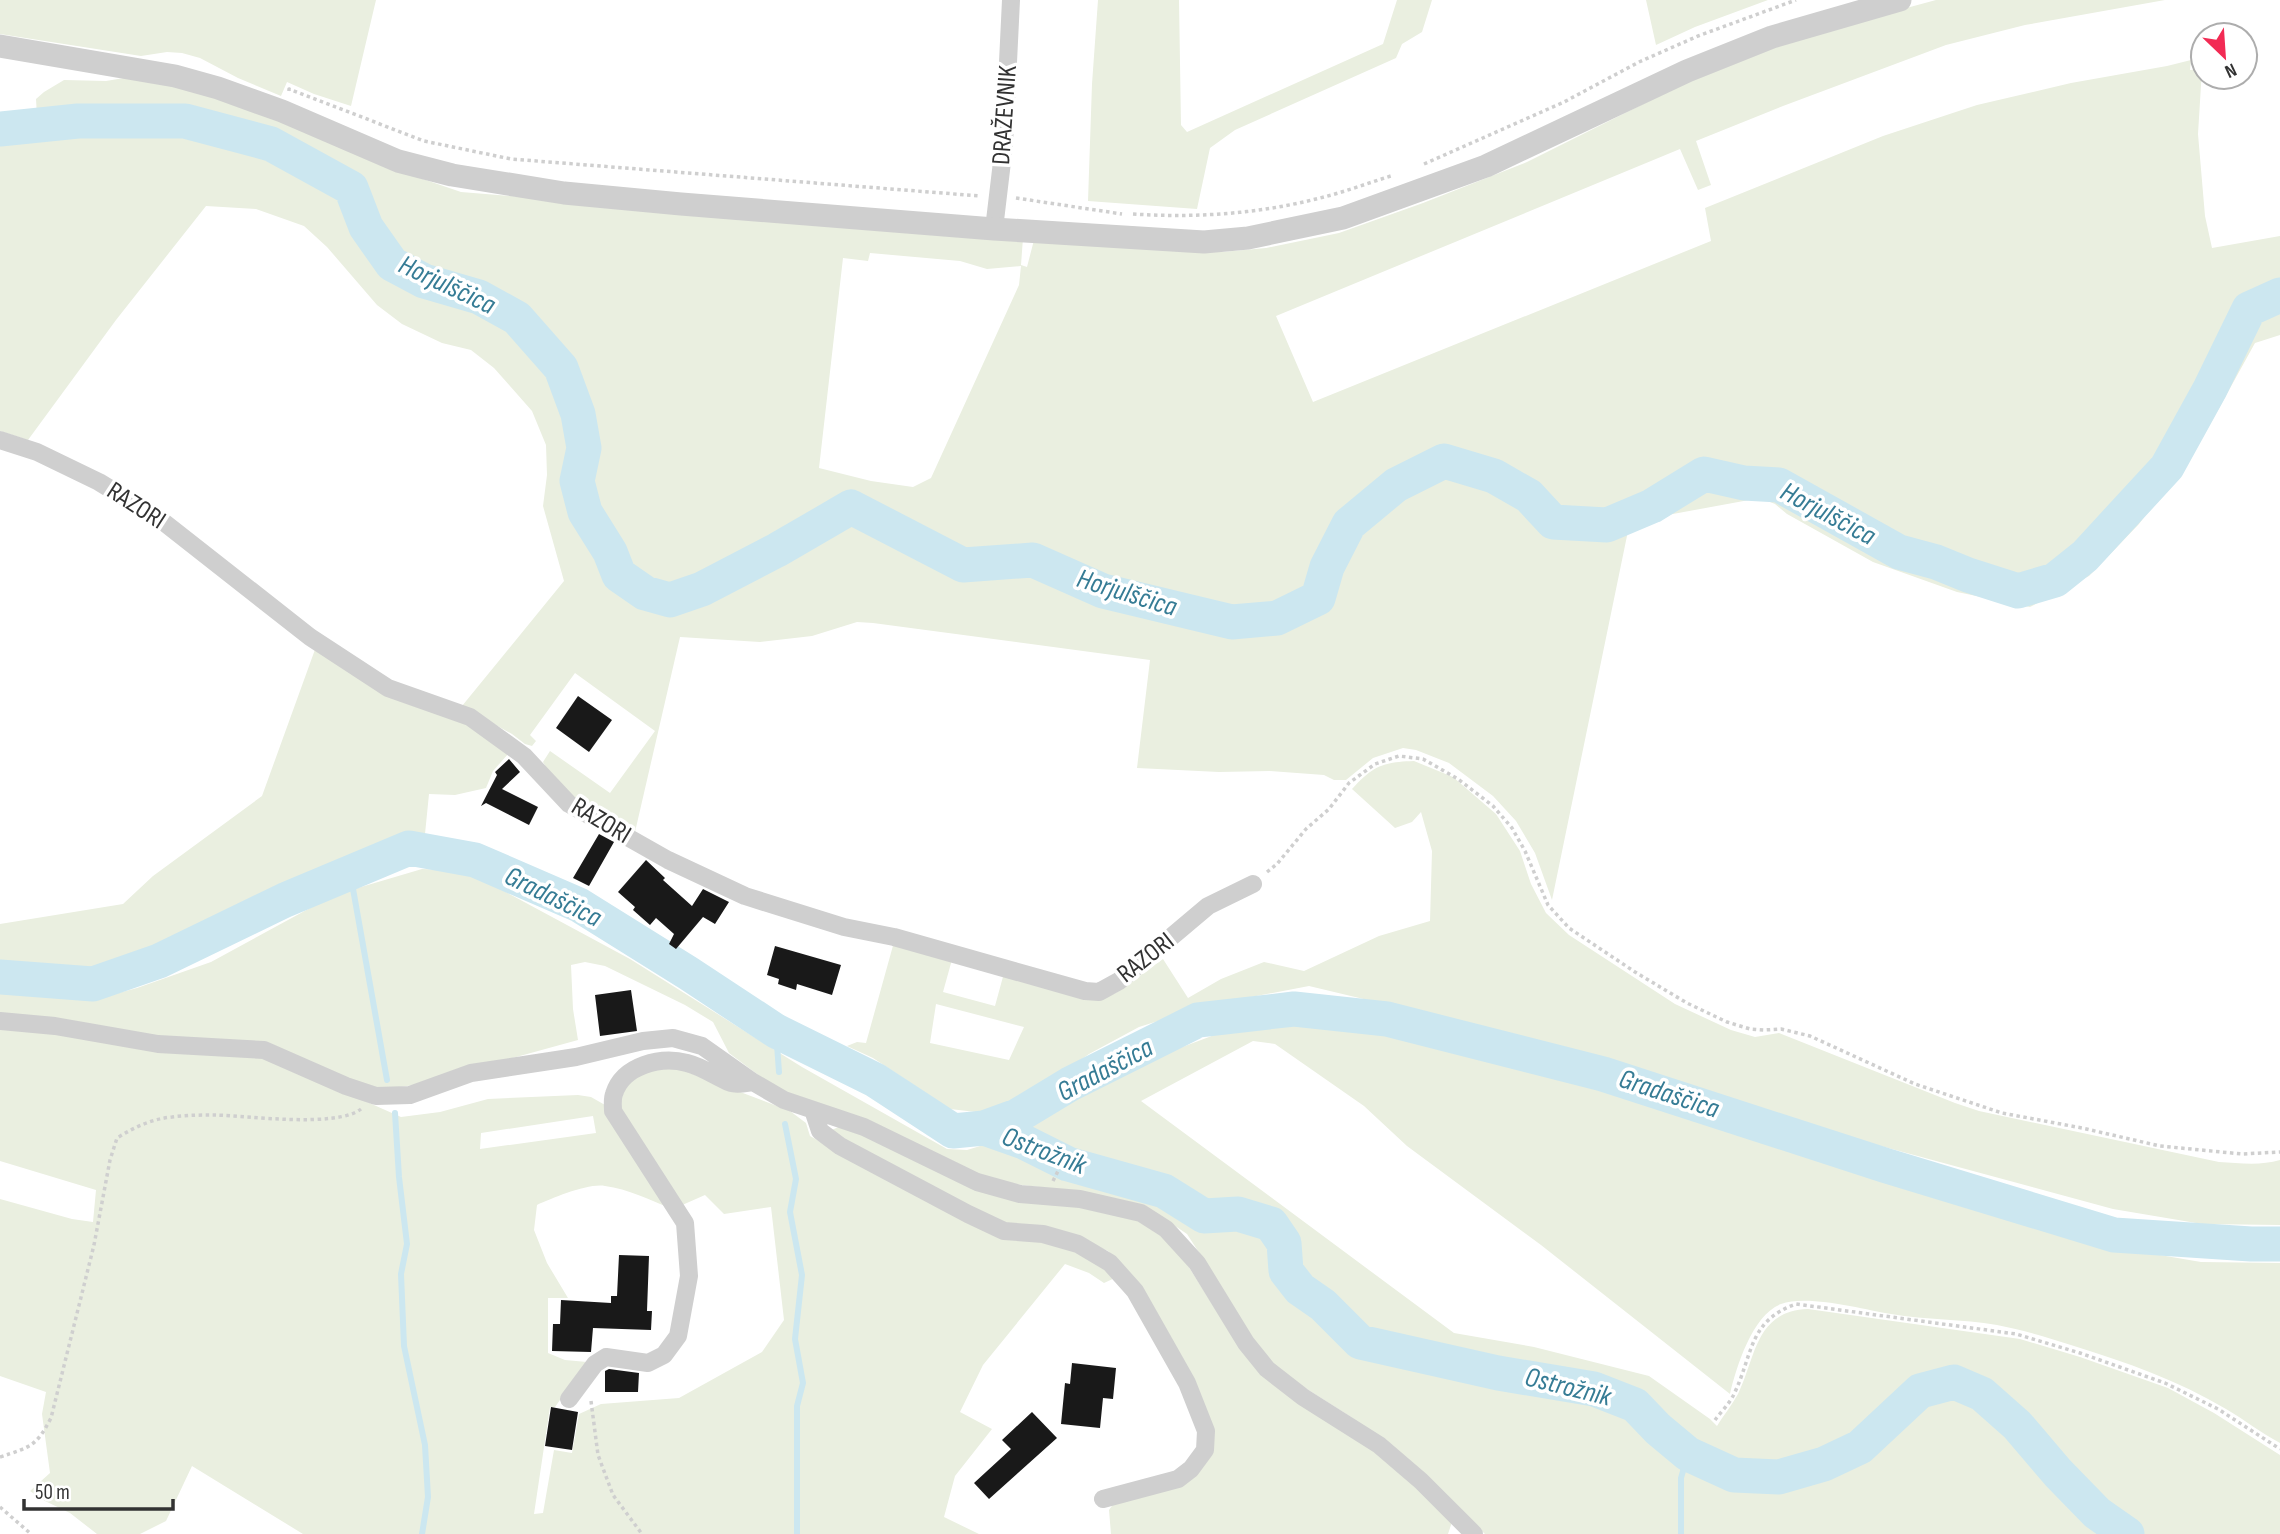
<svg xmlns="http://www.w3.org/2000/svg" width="2280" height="1534" viewBox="0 0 2280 1534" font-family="'Sofia Sans Condensed',sans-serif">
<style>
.green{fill:#eaefe0;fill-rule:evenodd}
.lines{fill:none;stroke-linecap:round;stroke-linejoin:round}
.stream{stroke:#cce7f0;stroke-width:6}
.river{stroke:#cce7f0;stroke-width:35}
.building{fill:#191919}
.path{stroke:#cfcfcf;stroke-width:3.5;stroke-dasharray:3.5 3.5;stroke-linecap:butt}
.minor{stroke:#cfcfcf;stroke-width:18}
.tertiary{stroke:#cfcfcf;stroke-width:23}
.labels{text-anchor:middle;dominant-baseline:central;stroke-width:7;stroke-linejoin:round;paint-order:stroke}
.street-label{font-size:26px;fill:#323232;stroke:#fff}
.water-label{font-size:28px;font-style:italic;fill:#367c95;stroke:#fff}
</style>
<rect width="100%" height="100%" fill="#fff"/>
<path class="green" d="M0,0H376L351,106L314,94L287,82L281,96L238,78L200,58L182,53L167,52L141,56L0,34Z
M1098,0H1179L1181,125L1187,132L1383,44L1397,0H1432L1422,32L1402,44L1396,58L1235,130L1210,148L1197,209L1088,201L1092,84Z
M1646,0H1768L1695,27L1656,45Z
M1936,0H2165L2025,25L1946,45L1783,106L1696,141L1711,185L1698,190L1680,149L1276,316L1313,402L1711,241L1705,208L1883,136L1977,105L2071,83L2167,66L2191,60L2190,70L2202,69L2198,134L2205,216L2212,248L2280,236V335L2255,343L2203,437L2139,524L2089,576L2030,607L1957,592L1873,562L1787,514L1775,504L1760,498L1662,516L1628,531L1552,900L1535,853L1516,821L1493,796L1449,763L1416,750L1403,748L1373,758L1346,780H1334L1324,775L1270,771L1219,772L1137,768L1150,660L873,623L857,622L812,636L760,642L680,637L635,832C602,815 561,796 543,762L550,751L610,793L655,731L575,673L530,735L536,741L532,746L525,744L512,734L462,706L564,581L543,506L547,475L546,445L532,411L494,368L471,350L442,343L402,324L377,305L327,247L304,226L256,209L206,206L116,320L28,440L0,431V118L37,116L36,99L44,92L64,80L106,81L130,77L174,83L249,107L411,175L461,192L1023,238L1021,265L1027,267L1034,240L1222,252L1266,248L1339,233L1423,203L1527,162L1707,72L1814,33ZM870,253L960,261L987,269L1021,266L1019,285L931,478L913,487L871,481L819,468L843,258L868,261Z
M317,644L446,711L509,753L493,771L486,788L455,795L429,794L425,834L407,832L151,951L95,970L45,969L0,961V924L123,904L153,876L262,796Z
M1414,761L1453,777L1496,814L1520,851L1531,884L1546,913L1569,935L1675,1004L1731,1030L1755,1037L1779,1033L1955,1103L1979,1111L2219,1162C2239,1163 2260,1166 2280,1160V1225L2202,1224L2113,1209L1818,1129L1418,1012L1309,986L1209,1005L1139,1027L1089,1054L1050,1082L992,1109L976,1112L950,1109L873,1058L847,1046L857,1042L866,1043L894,942L953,956L943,992L995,1006L1004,973L1094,1000L1116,993L1163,959L1188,998L1221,979L1264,962L1304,971L1379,936L1430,921L1432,851L1421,812L1412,822L1395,828L1352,789C1373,766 1383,762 1414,761ZM936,1004L1024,1027L1009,1060L930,1043Z
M422,869L467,871L630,959L802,1067L947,1149L967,1150L1000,1140L1124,1071L1185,1046L1225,1031L1291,1022L1406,1037L1507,1065L1604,1082L1811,1158L2107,1246L2201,1262L2280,1263V1443C2261,1433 2245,1420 2226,1409C2179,1381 2126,1362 2074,1346C2049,1338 2023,1330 1997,1325C1962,1319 1926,1320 1891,1314C1862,1309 1807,1294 1781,1304C1753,1314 1736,1367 1730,1394L1541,1245L1407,1146L1364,1106L1275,1044L1253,1041L1141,1101L1454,1333L1534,1347L1649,1376L1710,1419L1717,1426C1723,1416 1732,1405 1738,1394C1756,1357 1755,1311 1808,1309L2020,1339L2080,1357L2168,1388L2214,1413L2280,1455V1534H1485L1428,1477L1351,1417L1280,1372L1251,1338L1224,1291L1187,1234L1144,1205L1081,1192L1022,1185L978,1176L773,1086L729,1053L713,1022L685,1005L605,966L585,962L571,965L573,1009L578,1040L415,1085L382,1089L335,1075L262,1042L159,1039L0,1015V988L96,999L137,988L211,962L334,895Z
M0,1026L263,1056L401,1117L440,1112L488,1099L578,1095L591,1097L605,1105L672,1209C650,1200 628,1189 605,1186C588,1183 553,1198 537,1205L534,1230L547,1263L568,1298H548V1353L565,1360L587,1362L555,1407H550L534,1514L543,1513L554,1450L572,1453L579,1414L601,1404L679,1398L762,1352L784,1320L771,1207L724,1214L705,1195L680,1206L618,1107L629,1079L669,1065L790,1111L806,1123L810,1136L861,1165L998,1234L1071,1247L1117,1277L1104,1283L1089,1273L1065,1264L983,1365L960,1412L992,1429L955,1476L944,1517L979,1534H303L192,1466L166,1521L140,1534H97L70,1513L45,1501L30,1491L50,1473L42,1414L46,1392L0,1376V1199L72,1219L93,1222L96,1190L0,1161ZM593,1116L596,1133L480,1149L481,1133Z
M839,1127L868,1135L934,1165L1138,1221L1175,1245L1236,1342L1368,1446L1453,1519L1448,1534H1111L1109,1510L1114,1503L1210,1452L1140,1287L1108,1251L1078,1238L1004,1224L829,1131Z"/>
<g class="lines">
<path class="stream" d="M350,872L387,1080
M776,1031L779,1072
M395,1113L399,1177L407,1244L401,1274L404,1346L425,1445L428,1497L422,1534
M785,1124L796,1179L790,1212L802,1275L795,1339L803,1383L797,1406V1534
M1681,1534V1478L1688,1454"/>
<path class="river" d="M0,129L78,121H185L271,144L351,188L366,227L392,264L424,281L479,297L517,318L561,368L578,414L584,448L577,481L585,512L610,552L619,575L645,593L670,600L702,589L777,550L851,507L963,565L1033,560L1103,591L1232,622L1277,618L1318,598L1327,567L1349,524L1396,485L1444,461L1494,476L1529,496L1553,522L1607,525L1652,506L1704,474L1744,483L1779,485L1899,552L1936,562L1968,575L2018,591L2055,580L2085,556L2167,467L2210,389L2249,309L2280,295
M0,977L93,984L159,961L285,900L409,848L475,860L579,905L688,973L776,1031L875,1080L953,1131L984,1128L1017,1116L1070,1084L1198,1020L1294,1009L1387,1019L1603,1074L1884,1165L2114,1235L2251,1244H2280
M984,1128L1024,1142L1068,1164L1164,1191L1204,1216L1238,1214L1271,1224L1284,1243L1286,1271L1300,1289L1323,1305L1360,1342L1498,1373L1594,1389L1635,1405L1658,1429L1688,1454L1734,1475L1779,1477L1824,1464L1860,1447L1920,1391L1954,1382L1982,1394L2017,1425L2058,1473L2097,1513L2127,1534"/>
</g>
<path class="building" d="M578,696L612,720L589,752L556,728Z
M509,759L520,772L502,789L538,807L529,825L486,803L481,806L497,775L495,772Z
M599,834L614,842L589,886L573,878Z
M646,860L665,878L663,880L692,906L703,889L729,902L715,924L703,917L676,949L669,944L674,934L656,918L650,925L633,910L635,907L618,892Z
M775,946L841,965L832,995L797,984L796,990L778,984L779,979L767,975Z
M631,990L637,1031L600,1036L595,995Z
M619,1255L649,1256L647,1311H652L651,1330L593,1328L591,1352L552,1351L553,1324H560L561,1300L611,1303V1296H617Z
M1072,1363L1116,1368L1113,1399L1103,1398L1100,1428L1061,1424L1065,1383L1070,1384Z
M609,1369L639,1373L638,1392H605V1371Z
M551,1407L578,1412L572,1450L545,1446Z
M1032,1412L1057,1438L989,1499L974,1483L1011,1449L1002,1440Z"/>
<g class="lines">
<path class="path" d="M289,91V89L424,141L511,159L980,196
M1424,164L1564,102L1639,62L1698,36L1796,0
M1016,198L1122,214
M1133,214C1195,218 1256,214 1316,199C1342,193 1368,183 1394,175
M1267,872L1277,864L1306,829L1329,809L1349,783L1375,764L1399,756L1423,759L1458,779L1493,806L1512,828L1525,851L1548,905L1569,928L1635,972L1687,1003L1727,1022L1750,1029L1764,1030L1781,1029L1810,1036L1915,1084L2002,1113L2082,1128L2160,1146L2242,1154L2280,1152
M1053,1181L1058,1171
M591,1401L598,1455L613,1495L642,1534
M1715,1420C1721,1412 1730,1403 1734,1394C1753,1355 1748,1321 1796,1304L2016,1334L2080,1353L2165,1383L2218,1409L2280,1449
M0,1457C30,1447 36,1447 51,1418L94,1245L110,1160L117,1138C135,1127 151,1119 172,1117C187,1115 202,1115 216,1115C248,1116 337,1128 361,1109
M0,1507L31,1534"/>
<path class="minor" d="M994,229L1004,145L1011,0
M0,440L37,452L99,482L161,520L310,637L388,688L470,717L524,756L569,804L668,860L745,896L844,927L894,937L1085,991L1099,992L1119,981L1208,906L1253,884
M0,1021L55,1026L158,1044L264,1050L346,1086L376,1096L410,1095L471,1073L576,1057L643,1041L673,1038L702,1046L753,1082L784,1100L864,1127L977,1182L1020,1194L1080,1199L1141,1213L1166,1229L1197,1263L1246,1343L1267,1369L1303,1397L1379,1445L1421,1481L1474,1534
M813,1110L820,1131L840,1146L968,1214L1004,1231L1043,1234L1078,1244L1110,1263L1135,1291L1187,1383L1206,1431L1205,1450L1191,1469L1178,1479L1103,1499
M569,1399L595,1364L606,1357L648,1363L664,1355L678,1336L689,1276L685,1223L613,1111C613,1106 612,1099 614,1094C623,1065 661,1056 687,1063C703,1067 716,1077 731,1083C737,1085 746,1083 753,1082"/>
<path class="tertiary" d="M0,46L175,76L218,88L282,111L398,161L452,175L564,193L681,204L994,229L1204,242L1248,238L1343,218L1486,166L1687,71L1772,37L1900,0"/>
</g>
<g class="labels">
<g class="street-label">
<text transform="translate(1005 115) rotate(-86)">DRAŽEVNIK</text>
<text transform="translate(136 506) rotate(33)">RAZORI</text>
<text transform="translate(601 821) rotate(31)">RAZORI</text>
<text transform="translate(1146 958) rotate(-38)">RAZORI</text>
</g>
<g class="water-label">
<text transform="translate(447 285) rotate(25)">Horjulščica</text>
<text transform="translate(1828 514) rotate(28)">Horjulščica</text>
<text transform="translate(1127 593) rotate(17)">Horjulščica</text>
<text transform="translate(553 897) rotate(26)">Gradaščica</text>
<text transform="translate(1105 1070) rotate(-28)">Gradaščica</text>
<text transform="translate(1669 1094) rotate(18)">Gradaščica</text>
<text transform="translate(1044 1151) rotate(21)">Ostrožnik</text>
<text transform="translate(1568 1387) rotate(14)">Ostrožnik</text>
</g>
</g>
<g transform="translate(2224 56) rotate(155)"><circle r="33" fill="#ffffff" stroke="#adadad" stroke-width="2"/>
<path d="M0-5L12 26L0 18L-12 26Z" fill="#f22b54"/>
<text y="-10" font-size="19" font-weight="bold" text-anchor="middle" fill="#323232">N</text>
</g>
<path d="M24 1499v10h149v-10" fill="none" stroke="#323232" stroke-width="3.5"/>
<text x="35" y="1499" font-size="21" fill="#323232" stroke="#ffffff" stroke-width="5" paint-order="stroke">50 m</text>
</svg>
